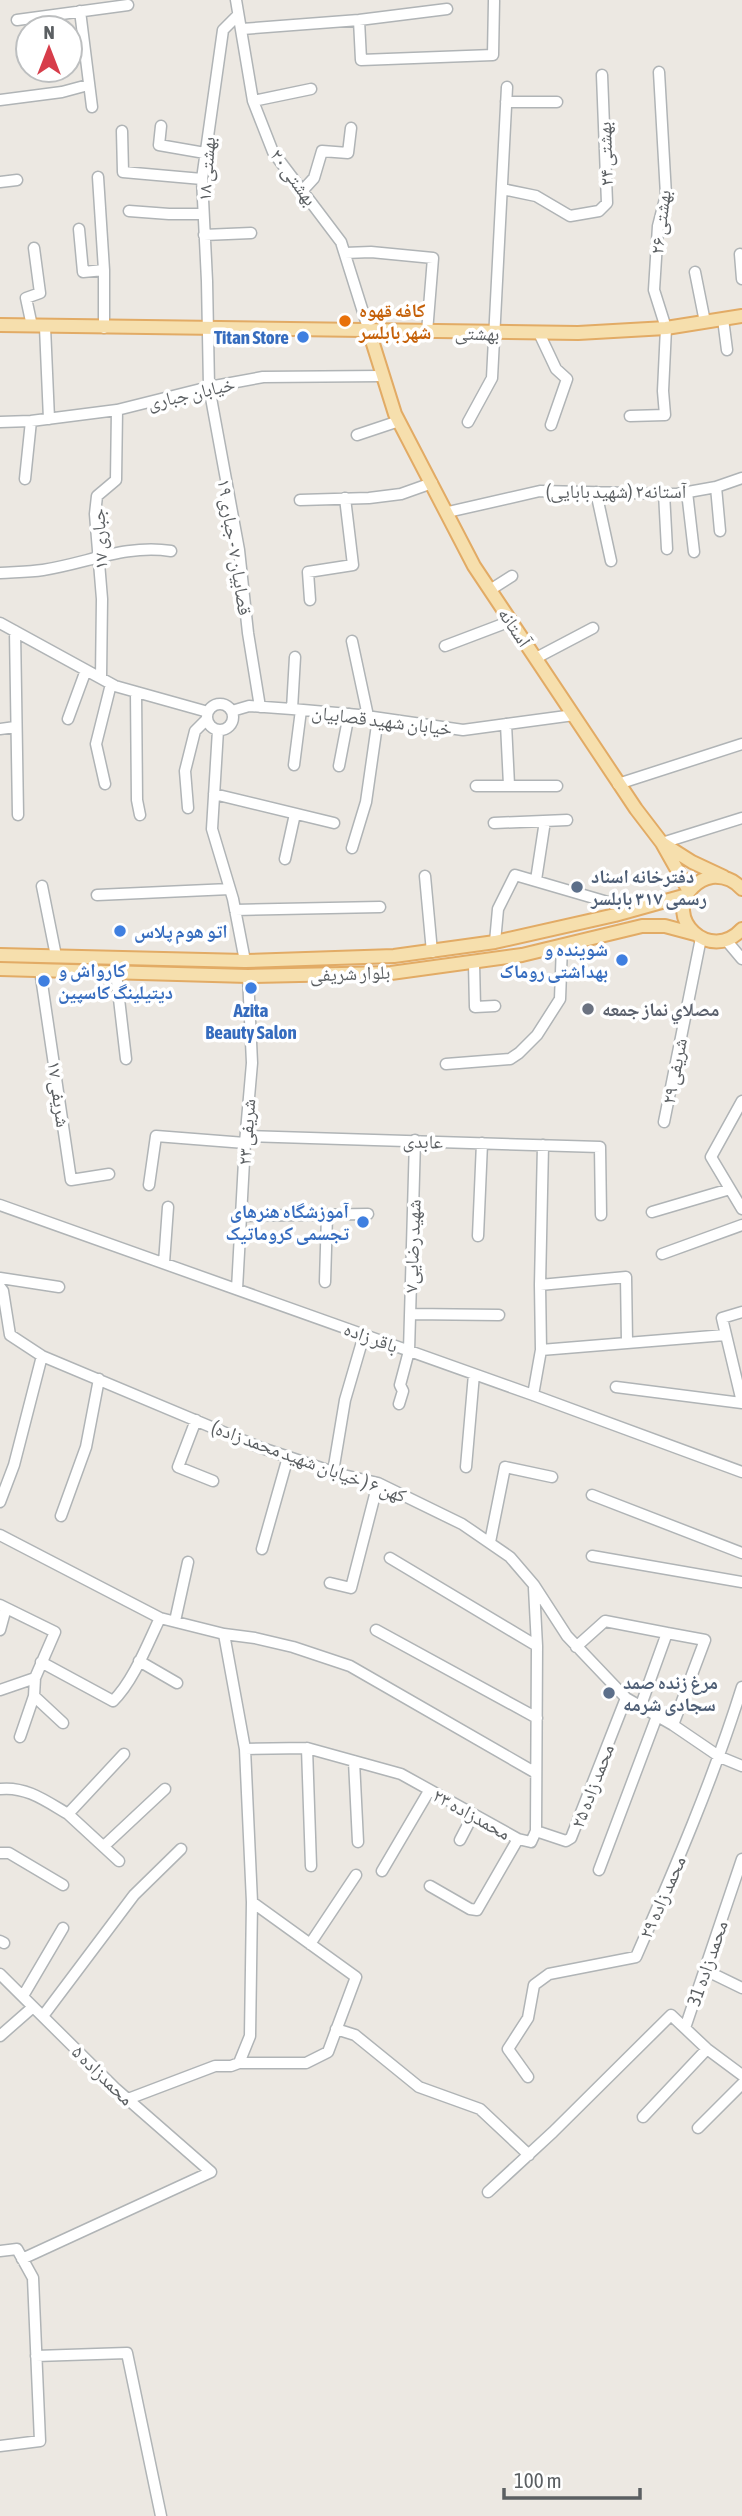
<svg xmlns="http://www.w3.org/2000/svg" width="742" height="2516" viewBox="0 0 742 2516" font-family="'Asap Condensed','Noto Naskh Arabic',sans-serif">
<style>
.lines{fill:none;stroke-linecap:round;stroke-linejoin:round}
.minor-casing{stroke:#b0b4b6;stroke-width:13}
.major-casing{stroke:#e2ab65;stroke-width:16}
.minor{stroke:#fff;stroke-width:10}
.major{stroke:#f6dfad;stroke-width:12}
.food-dot{fill:#e8710a;stroke:#fff;stroke-width:2.5}
.shop-dot{fill:#3f7fe0;stroke:#fff;stroke-width:2.5}
.service-dot{fill:#5c6f8a;stroke:#fff;stroke-width:2.5}
.worship-dot{fill:#6b7280;stroke:#fff;stroke-width:2.5}
.labels{text-anchor:middle;dominant-baseline:central;stroke-width:7;stroke-linejoin:round;paint-order:stroke}
.street-label{font-size:19px;fill:#5b5f62;stroke:#fff}
.food-label{font-size:19px;font-weight:bold;fill:#c56008;stroke:#fff;text-anchor:start}
.shop-label{font-size:19px;font-weight:bold;fill:#366cbe;stroke:#fff;text-anchor:end}
.service-label{font-size:19px;font-weight:bold;fill:#4e5e75;stroke:#fff;text-anchor:start}
.worship-label{font-size:19px;font-weight:bold;fill:#5b616d;stroke:#fff;text-anchor:start}
</style>
<rect width="100%" height="100%" fill="#ece8e2"/>
<g class="lines">
<defs>
<path id="minor" d="M236,0L253,101L273,152L341,242L369,331
M80,11L92,107
M237,16L223,30L202,179L207,281L209,387L239,550L248,633L260,707
M17,20L128,5
M359,20L361,60L493,55L494,1
M242,29L359,20L447,9
M0,100L62,92L88,85
M253,101L311,89
M506,102H557
M161,126L159,145L205,153
M122,131L123,172L202,179
M98,177L104,270V328
M0,182L17,180
M502,189L536,196L570,216L599,211L607,203L602,75
M303,190L314,178L322,151L348,153L351,128
M129,211L169,214H203
M79,229L83,272L104,270
M204,235L251,233
M345,253L371,252L433,258L427,332
M740,254L742,279
M695,272L705,322
M723,319L727,350
M32,326L26,298L40,293L34,248
M45,327L49,419
M539,333L556,369L567,379L551,425
M630,416L665,415L663,391L666,328L654,290L658,226L666,195L659,72
M0,422L31,421L117,410L209,387L263,377L382,376
M468,422L492,378L507,87
M357,435L399,421
M25,479L31,421
M716,487L720,531
M596,492L611,561
M687,492L694,552
M664,493L667,549
M300,500L369,498L401,494L432,483
M448,512L540,491L677,494L716,487L742,478
M0,573C14,572 29,572 43,570C88,563 126,544 171,551
M490,590L512,576
M310,600L308,572L353,565L345,498
M0,623L115,686L208,712
M15,631L18,815
M352,641L368,716
M445,646L511,621
M536,658L593,628
M101,678L102,599L95,514L97,496L116,480L117,410
M136,692L137,800L140,815
M207 717a13 13 0 1 1 26 0a13 13 0 1 1-26 0Z
M292,709L295,657
M232,711L249,706L292,709L359,715L463,730L574,715
M68,719L86,670
M506,724L509,785
M0,729L15,727
M218,730L212,829L233,899L245,961
M294,765L301,710
M339,766L349,714
M105,784L96,744L111,684
M618,784L742,744
M476,786H557
M214,794L334,823
M188,808L185,771L195,731L207,719
M494,823L567,820
M662,843L742,818
M352,848L366,802L378,718
M285,859L295,814
M425,876L432,952
M536,880L545,821
M42,886L56,956
M97,895L230,889
M235,910L380,907
M726,940L742,959
M495,942L498,909L515,875L635,910
M474,963L475,1007L495,1006
M40,970L71,1180L109,1174
M116,973L126,1059
M446,1064L510,1059L519,1053L537,1035L560,999L562,946
M742,1101L711,1157L742,1209
M664,1122L701,938
M246,1136L600,1147L601,1215
M149,1185L156,1136L245,1143
M0,1205L533,1395L742,1472
M652,1212L730,1189
M241,1216L368,1214
M478,1236L482,1143
M662,1254L742,1225
M164,1263L168,1207
M0,1278L59,1287
M325,1282L327,1215
M540,1285L626,1277L627,1342
M0,1287L3,1291L10,1335L42,1356L259,1447L339,1474L378,1483L462,1524L510,1557L534,1585L567,1636L626,1698L673,1725L720,1757L742,1766
M237,1289L245,1143L252,1063L248,976
M742,1312L722,1318L742,1402
M410,1314L499,1315
M541,1350L725,1335
M616,1387L742,1403
M533,1395L541,1350L540,1285L543,1145
M399,1404L403,1391L400,1385L409,1351L415,1140
M196,1420L178,1467L213,1481
M466,1467L474,1374
M333,1472L345,1400L364,1335
M592,1495L742,1553
M0,1502L14,1465L42,1356
M61,1516L86,1447L99,1379
M0,1535L160,1618C148,1643 133,1682 113,1701L41,1662
M490,1542L505,1467L552,1477
M262,1549L288,1457
M592,1556L742,1582
M390,1558L537,1646
M330,1583L351,1588L378,1483
M0,1605L55,1632L35,1678L34,1696L20,1737
M175,1621L188,1562
M0,1630L6,1608
M376,1630L537,1718
M224,1634L255,1638L293,1647L350,1666L536,1773
M576,1647L605,1621L667,1633
M139,1661L177,1683
M0,1690L35,1678
M34,1696L63,1723
M641,1705L667,1633L705,1640L673,1725
M307,1748L311,1866
M245,1749L307,1748L401,1774L518,1839L531,1842L536,1831L537,1646L534,1588
M354,1761L358,1842
M0,1789C26,1786 46,1801 68,1814L124,1754
M68,1814L119,1861
M536,1831L566,1841L571,1838L626,1698
M460,1840L473,1815
M104,1846L165,1789
M0,1853H9L63,1885
M599,1870L657,1716
M382,1871L429,1791
M430,1886L470,1909L477,1910L518,1839
M0,1941L4,1943
M310,1944L356,1875
M705,1970L742,1988
M0,1974L116,2089L211,2172L22,2259
M23,1996L63,1928
M43,2016L134,1895L181,1849
M685,2028L742,1859
M336,2029L355,2035L419,2087L480,2109L529,2155
M0,2036L33,2007
M239,2063H306L328,2052L356,1977L252,1902
M528,2077L508,2049L528,2018L534,1985L549,1974L636,1957C675,1868 713,1780 742,1687
M128,2099L215,2066H231L239,2063L250,2036L252,1902L245,1749L224,1634L160,1618
M643,2117L707,2049
M698,2128L742,2084
M488,2192L553,2132L671,2015L707,2049L742,2075
M0,2251L17,2249L33,2278L40,2441L0,2446
M36,2356L127,2353L161,2516"/>
<path id="major" d="M0,325L578,333L666,328L742,316
M369,331L395,414L474,566L636,809L662,843L692,862L724,877
M662,843L689,891
M742,889C734,880 724,876 712,877C705,878 698,882 693,887C662,917 710,964 742,929
M0,955L245,961L394,956L495,942L615,915L687,895
M0,969L248,976L391,973L522,955L642,926H665L695,934"/>
</defs>
<use href="#minor" class="minor-casing"/>
<use href="#major" class="major-casing"/>
<use href="#minor" class="minor"/>
<use href="#major" class="major"/>
</g>
<circle class="food-dot" cx="345" cy="321" r="7"/>
<g class="shop-dot">
<circle cx="303" cy="337" r="7"/>
<circle cx="120" cy="931" r="7"/>
<circle cx="622" cy="960" r="7"/>
<circle cx="44" cy="981" r="7"/>
<circle cx="251" cy="988" r="7"/>
<circle cx="363" cy="1222" r="7"/>
</g>
<g class="service-dot">
<circle cx="577" cy="887" r="7"/>
<circle cx="609" cy="1693" r="7"/>
</g>
<circle class="worship-dot" cx="588" cy="1009" r="7"/>
<g class="labels">
<g class="street-label">
<text transform="translate(605 154) rotate(-92)">بهشتی ۲۴</text>
<text transform="translate(206 169) rotate(-86)">بهشتی ۱۸</text>
<text transform="translate(294 177) rotate(54)">بهشتی ۲۰</text>
<text transform="translate(660 222) rotate(-83)">بهشتی ۲۶</text>
<text transform="translate(477 333) rotate(1)">بهشتی</text>
<text transform="translate(191 393) rotate(-13)">خیابان جباری</text>
<text x="616" y="491">آستانه۲ (شهید بابایی)</text>
<text transform="translate(99 539) rotate(-93)">جباری ۱۷</text>
<text transform="translate(235 547) rotate(81)">قصابيان ۷ - جباری ۱۹</text>
<text transform="translate(515 627) rotate(56)">آستانه</text>
<text transform="translate(382 720) rotate(7)">خیابان شهید قصابیان</text>
<text transform="translate(350 973) rotate(-2)">بلوار شریفی</text>
<text transform="translate(674 1071) rotate(-79)">شریفی ۲۹</text>
<text transform="translate(59 1094) rotate(82)">شریفی ۱۷</text>
<text transform="translate(246 1132) rotate(-86)">شریفی ۲۳</text>
<text transform="translate(423 1141) rotate(2)">عابدی</text>
<text transform="translate(412 1246) rotate(-88)">شهید رضایی۷</text>
<text transform="translate(371 1337) rotate(20)">باقر زاده</text>
<text transform="translate(309 1461) rotate(20)">کهن ۶ ( خیابان شهید محمد زاده)</text>
<text transform="translate(592 1786) rotate(-69)">محمد زاده ۲۵</text>
<text transform="translate(472 1814) rotate(29)">محمدزاده ۲۳</text>
<text transform="translate(662 1897) rotate(-66)">محمد زاده ۲۹</text>
<text transform="translate(707 1963) rotate(-71)">محمد زاده 31</text>
<text transform="translate(103 2075) rotate(44)">محمدزاده ۵</text>
</g>
<g class="food-label">
<text x="359" y="310">کافه قهوه<tspan x="359" dy="22">شهر بابلسر</tspan></text>
</g>
<g class="shop-label">
<text x="289" y="337">Titan Store</text>
<text x="134" y="931" text-anchor="start">اتو هوم پلاس</text>
<text x="608" y="949">شوینده و<tspan x="608" dy="22">بهداشتی روماک</tspan></text>
<text x="58" y="970" text-anchor="start">کارواش و<tspan x="58" dy="22">دیتیلینگ کاسپین</tspan></text>
<text x="251" y="1010" text-anchor="middle">Azita<tspan x="251" dy="22">Beauty Salon</tspan></text>
<text x="349" y="1211">آموزشگاه هنرهای<tspan x="349" dy="22">تجسمی کروماتیک</tspan></text>
</g>
<g class="service-label">
<text x="591" y="876">دفترخانه اسناد<tspan x="591" dy="22">رسمی ۳۱۷ بابلسر</tspan></text>
<text x="623" y="1682">مرغ زنده صمد<tspan x="623" dy="22">سجادی شرمه</tspan></text>
</g>
<g class="worship-label">
<text x="602" y="1009">مصلاي نماز جمعه</text>
</g>
</g>
<g transform="translate(49 49)"><circle r="33" fill="#ffffff" stroke="#bdbfc0" stroke-width="2"/>
<path d="M0-5L12 26L0 18L-12 26Z" fill="#d73d4a"/>
<text y="-10" font-size="19" font-weight="bold" text-anchor="middle" fill="#5b5f62">N</text>
</g>
<path d="M504 2488v10h136v-10" fill="none" stroke="#5b5f62" stroke-width="3.5"/>
<text x="514" y="2488" font-size="21" fill="#5b5f62" stroke="#ffffff" stroke-width="5" paint-order="stroke">100 m</text>
</svg>
